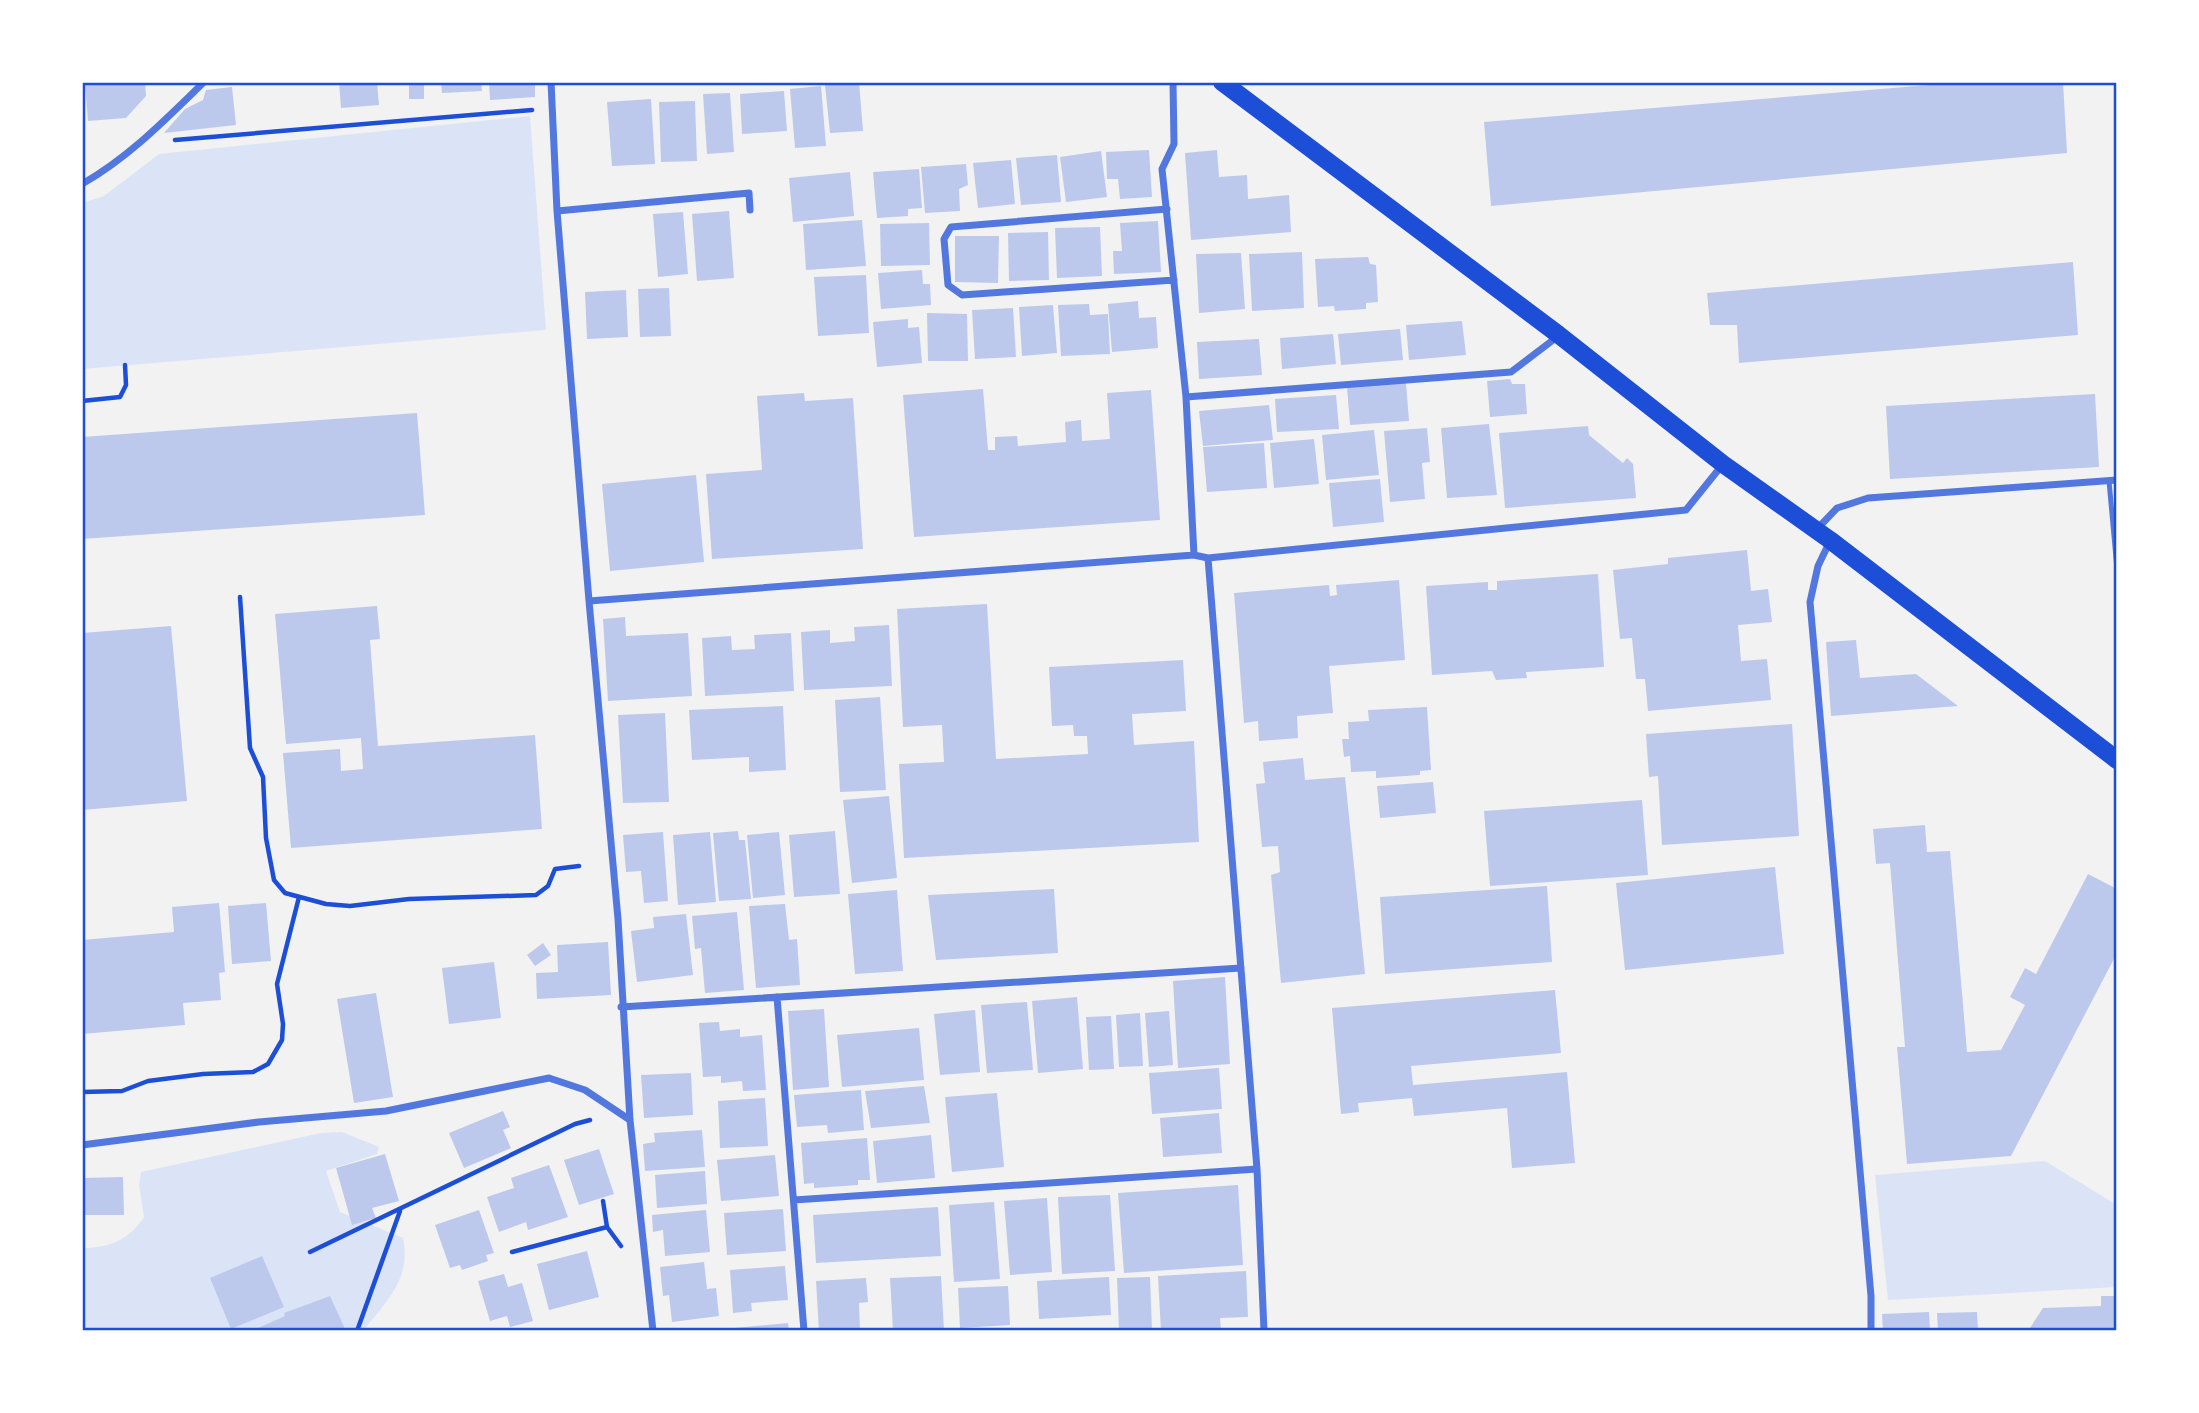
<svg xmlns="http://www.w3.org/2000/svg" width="2199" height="1413" viewBox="0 0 2199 1413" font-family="Arial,sans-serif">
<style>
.green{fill:#dbe4f7}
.building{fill:#bdc9ec}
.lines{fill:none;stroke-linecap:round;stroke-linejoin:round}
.path{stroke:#1d4ed8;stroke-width:4.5}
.service{stroke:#5277de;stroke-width:5}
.minor{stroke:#5277de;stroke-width:7}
.primary{stroke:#1d4ed8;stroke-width:18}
.neatline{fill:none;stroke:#1d4ed8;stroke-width:2.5}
</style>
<rect width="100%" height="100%" fill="#f2f2f2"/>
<path class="green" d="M530,116L546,330L82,369V203L104,196L159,154Z
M342,1132L379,1147L377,1154L326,1171L340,1212L403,1238C412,1278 386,1302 363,1331H82V1248C109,1248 129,1240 144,1217L139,1185L141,1172L321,1133Z
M2045,1161L2117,1205V1287L1888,1300L1875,1175Z"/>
<path class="building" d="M85,82H145L146,96L126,118L88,121Z
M339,82H377L379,105L341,108Z
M409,82H424V99H409Z
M441,82H481L482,91L442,93Z
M489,82H535V97L490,100Z
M859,82L863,131L830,133L825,85Z
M1965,82H2063L2067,153L1491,206L1484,122Z
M821,86L826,146L795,148L790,89Z
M232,87L236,125L164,133L185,109L203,100L206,90Z
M784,91L787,131L742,134L740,94Z
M730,93L734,152L707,154L703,94Z
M651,99L655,164L612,166L607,102Z
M695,101L697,161L661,162L659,102Z
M1149,150L1152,197L1120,199L1118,179H1107L1106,152Z
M1217,150L1219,177L1247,175L1248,199L1289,195L1291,232L1191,240L1185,153Z
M1101,151L1107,197L1066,202L1060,157Z
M1057,155L1061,202L1021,205L1016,158Z
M1011,160L1015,204L978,208L973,163Z
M966,164L968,185L959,189L960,211L925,213L921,167Z
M919,169L922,208L908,209V216L877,218L873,172Z
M850,172L854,216L793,222L789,178Z
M729,211L734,278L697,281L692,214Z
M683,212L688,274L658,277L653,214Z
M862,220L866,266L806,270L803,224Z
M1158,221L1161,272L1114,274L1113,251H1122L1120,223Z
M929,223L930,265L881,266L880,224Z
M1100,227L1102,276L1057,278L1055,228Z
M1048,232L1049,280L1009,281L1008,233Z
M955,236H999L998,283L955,282Z
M1302,252L1304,308L1252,311L1249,254Z
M1241,253L1245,309L1199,313L1196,254Z
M1368,257L1370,264L1376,265L1378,302L1366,303V309L1335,311L1334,306L1318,307L1315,259Z
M2073,262L2078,335L1739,363L1737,325H1710L1707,293Z
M922,270L923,284H930L931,305L881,309L878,273Z
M866,275L869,333L818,336L814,277Z
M669,288L671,336L640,337L638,289Z
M626,290L628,337L587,339L585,292Z
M1138,301L1139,318L1156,317L1158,348L1112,352L1108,304Z
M1089,304L1090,315L1108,314L1110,354L1061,356L1058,305Z
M1053,305L1057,353L1022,356L1019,307Z
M1013,308L1016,357L975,359L972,310Z
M927,313L967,314L968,361H928Z
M908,319V328L919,327L922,363L877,367L873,322Z
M1462,321L1466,355L1409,360L1406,325Z
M1400,329L1403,360L1341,365L1338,334Z
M1333,334L1336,364L1282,369L1280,338Z
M1259,339L1262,375L1199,379L1197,342Z
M1510,379L1512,384H1525L1527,414L1490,417L1487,381Z
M1406,383L1409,421L1350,425L1347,387Z
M983,389L988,450H995V437L1017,436L1018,446L1066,442L1065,422L1081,420L1082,441L1110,439L1107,393L1151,390L1160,520L914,537L903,395Z
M804,393L805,401L853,398L863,549L712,559L706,474L762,470L757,396Z
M2095,394L2099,467L1890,479L1886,406Z
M1336,395L1339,429L1277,432L1275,399Z
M1269,405L1273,440L1203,446L1199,411Z
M417,413L425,515L82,539V437Z
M1489,424L1497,495L1447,498L1441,428Z
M1588,426L1589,435L1623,463L1627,458L1633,464L1636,498L1505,508L1499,433Z
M1427,428L1430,462L1422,463L1425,499L1390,502L1384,431Z
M1374,430L1379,475L1326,480L1322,435Z
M1314,439L1319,484L1274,488L1270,443Z
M1264,443L1267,488L1207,492L1203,447Z
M696,475L704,562L610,571L602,484Z
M1380,479L1384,522L1333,527L1329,483Z
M1747,550L1751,591L1768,589L1772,622L1738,625L1741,661L1767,659L1771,700L1648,711L1645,679H1636L1632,638L1620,639L1613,570L1668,564V558Z
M1598,574L1604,667L1526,672L1527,678L1496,680L1492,671L1432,675L1426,586L1488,582V590H1497V581Z
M1399,580L1405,660L1329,666L1333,713L1297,716L1298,738L1259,741L1258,721L1244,723L1234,593L1329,585L1330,596L1337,595L1336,585Z
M987,604L996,759L1088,754L1087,736H1074L1073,725L1052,726L1049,667L1183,660L1186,711L1132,714L1134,745L1194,741L1199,842L904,858L899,764L944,762L942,725L903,727L897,609Z
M377,606L380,639L370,640L378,746L535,735L542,829L291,848L283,753L340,749L341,771L363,769L361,738L286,744L275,614Z
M625,617L626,636L688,633L692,696L608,701L603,619Z
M889,625L892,686L804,690L801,632L830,630V643L855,641L854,627Z
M171,626L187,801L82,810V633Z
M791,633L794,691L705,696L702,638L731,636L732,650L755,649L754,635Z
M1856,640L1860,678L1916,674L1958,706L1831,716L1826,642Z
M880,697L886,790L840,792L835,700Z
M783,706L786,770L749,772V757L692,760L689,710Z
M1427,707L1431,770L1420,771V775L1376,778V771L1351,772L1350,756L1344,757L1342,739H1349L1348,722L1369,721L1368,710Z
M665,713L669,802L623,803L618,715Z
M1792,724L1799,836L1662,845L1658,776L1649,777L1646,734Z
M1303,758L1305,780L1345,777L1365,974L1281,983L1271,875L1280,872L1278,846L1262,847L1256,784L1265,783L1263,762Z
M1433,782L1436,813L1380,818L1377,786Z
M889,796L897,878L852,883L843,800Z
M1642,800L1648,875L1490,886L1484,811Z
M1925,825L1927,852L1950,851L1967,1052L2001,1050L2025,1005L2010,997L2025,968L2036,974L2088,874L2117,889V953L2011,1156L1907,1164L1897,1047H1905L1890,863L1876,864L1873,829Z
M738,831L739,840H745L751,899L719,901L713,833Z
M835,831L840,894L794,897L789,835Z
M663,832L668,901L644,903L641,871L626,872L623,835Z
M710,832L716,902L678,905L673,835Z
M779,832L785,895L753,898L747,835Z
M1775,867L1784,954L1625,970L1616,883Z
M1547,886L1552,962L1385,974L1380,897Z
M1054,889L1058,953L936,960L928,895Z
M897,890L903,971L855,974L848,894Z
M219,903L225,972L219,973L221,1000L183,1003L185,1025L82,1034V940L174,932L172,907Z
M266,903L271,961L232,964L228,906Z
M785,904L789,940L797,939L800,985L756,988L749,906Z
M737,912L744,990L705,993L701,948L695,949L692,916Z
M686,914L693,975L637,982L631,931L654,928L653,917Z
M608,942L611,995L537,999L536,973L558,972L557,945Z
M543,943L551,955L535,966L527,955Z
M494,962L501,1018L449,1024L442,968Z
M1225,977L1230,1064L1178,1068L1173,981Z
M1555,990L1561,1053L1411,1066L1413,1085L1567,1072L1575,1163L1512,1168L1507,1108L1414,1116L1412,1098L1358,1103L1359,1112L1341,1114L1332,1008Z
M376,993L393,1097L354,1103L337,999Z
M1077,997L1083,1069L1038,1073L1032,1001Z
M1027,1002L1033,1070L987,1073L981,1005Z
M824,1009L829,1087L793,1090L788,1011Z
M975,1010L980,1072L940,1075L934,1014Z
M1169,1011L1173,1065L1149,1067L1145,1013Z
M1140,1013L1143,1066L1119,1067L1116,1015Z
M1111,1016L1114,1069L1089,1070L1086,1017Z
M719,1022L720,1031L740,1029V1037L762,1035L766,1090L743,1091L742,1081L721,1083V1076L703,1077L699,1023Z
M919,1028L924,1080L842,1087L837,1035Z
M1219,1068L1222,1109L1152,1114L1149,1073Z
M691,1073L693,1115L644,1118L641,1075Z
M924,1086L930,1123L871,1128L865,1091Z
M861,1090L864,1130L828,1133L827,1125L797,1127L794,1095Z
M997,1093L1004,1167L952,1172L945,1097Z
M765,1098L768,1146L720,1148L718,1101Z
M503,1111L510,1127L503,1130L511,1148L464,1168L449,1133Z
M1219,1113L1222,1153L1163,1157L1160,1118Z
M702,1130L705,1167L645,1171L643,1144L655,1142L654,1133Z
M931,1135L935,1178L877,1183L873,1141Z
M867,1138L870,1180H858V1185L814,1188V1183L804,1184L801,1143Z
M599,1149L614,1194L579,1205L564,1160Z
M385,1154L399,1201L372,1208L376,1218L352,1225L336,1168Z
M775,1155L779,1196L721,1201L717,1160Z
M549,1165L568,1217L528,1230L526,1222L499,1232L487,1197L514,1188L511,1178Z
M705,1171L707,1204L657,1208L655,1175Z
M123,1177L124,1215H82V1178Z
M1238,1185L1243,1265L1124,1273L1118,1193Z
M1110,1195L1115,1271L1062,1274L1058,1197Z
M1047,1198L1052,1272L1010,1275L1004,1201Z
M994,1202L1000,1279L954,1282L949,1205Z
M938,1207L941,1256L816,1263L813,1215Z
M783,1209L786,1251L727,1255L724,1213Z
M479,1210L494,1253L486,1255L488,1261L462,1270L460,1265L450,1268L435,1225Z
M706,1210L710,1252L665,1256L663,1230L653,1232L652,1215Z
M587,1251L599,1297L549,1310L537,1264Z
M262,1256L284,1307L231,1329L210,1278Z
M704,1262L707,1289L716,1288L719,1316L672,1322L669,1295L663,1296L660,1267Z
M785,1266L788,1300L751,1303L752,1311L733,1313L730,1270Z
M1246,1271L1248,1317L1220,1318L1221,1331H1161L1158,1276Z
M504,1274L508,1287L522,1283L533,1321L510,1327L507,1316L490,1321L478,1281Z
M941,1276L944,1331H893L890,1278Z
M1109,1277L1111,1315L1039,1319L1037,1281Z
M1150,1277L1152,1331H1119L1117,1278Z
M866,1278L868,1302L859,1303L860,1331H819L816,1281Z
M1008,1286L1010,1325L960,1328L958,1288Z
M330,1296L346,1331H260L258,1328L285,1316L284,1313Z
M2101,1296H2117V1331H2028L2043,1308L2101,1306Z
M1929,1312L1930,1331H1883L1882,1314Z
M1977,1312L1978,1331H1938L1937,1313Z
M788,1323L789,1331H734V1328Z"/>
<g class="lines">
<path class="path" d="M175,140L532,110
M82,401L120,397L126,385L125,365
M240,597L250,748L263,777L266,838L274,880L285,893L326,904L350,906L409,899L536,895L548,886L555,869L579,866
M82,1092L122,1091L148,1081L203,1074L253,1072L268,1064L282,1040L283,1024L277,984L299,897
M603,1201L607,1227L621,1246
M310,1252L575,1124L590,1120
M512,1252L607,1227
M357,1331L400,1211"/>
<path class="service" d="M2109,481L2117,569"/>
<path class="minor" d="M551,82L557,211L589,601L618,919L630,1120L653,1331
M1173,82L1174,144L1162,169L1186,397L1194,555
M82,184C129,157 165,120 204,82
M1167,209L951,227L944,239L948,285L962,295L1174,280
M557,211L749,193L750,210
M1186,397L1511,372L1557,337
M1817,529L1837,508L1868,498L2117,480
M1830,541L1818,566L1810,602L1871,1296V1331
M1208,558L1257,1169L1264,1331
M589,601L1194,555L1208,558L1686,510L1723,464
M777,997L804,1331
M621,1007L1241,968
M82,1145L259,1122L386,1111L549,1078L585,1090L630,1120
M794,1200L1257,1169"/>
<path class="primary" d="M1222,82L1559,335L1723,464L1830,540L2117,760"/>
</g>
<rect width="2199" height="1413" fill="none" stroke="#ffffff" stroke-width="168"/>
<rect x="84" y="84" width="2031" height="1245" class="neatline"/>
</svg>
